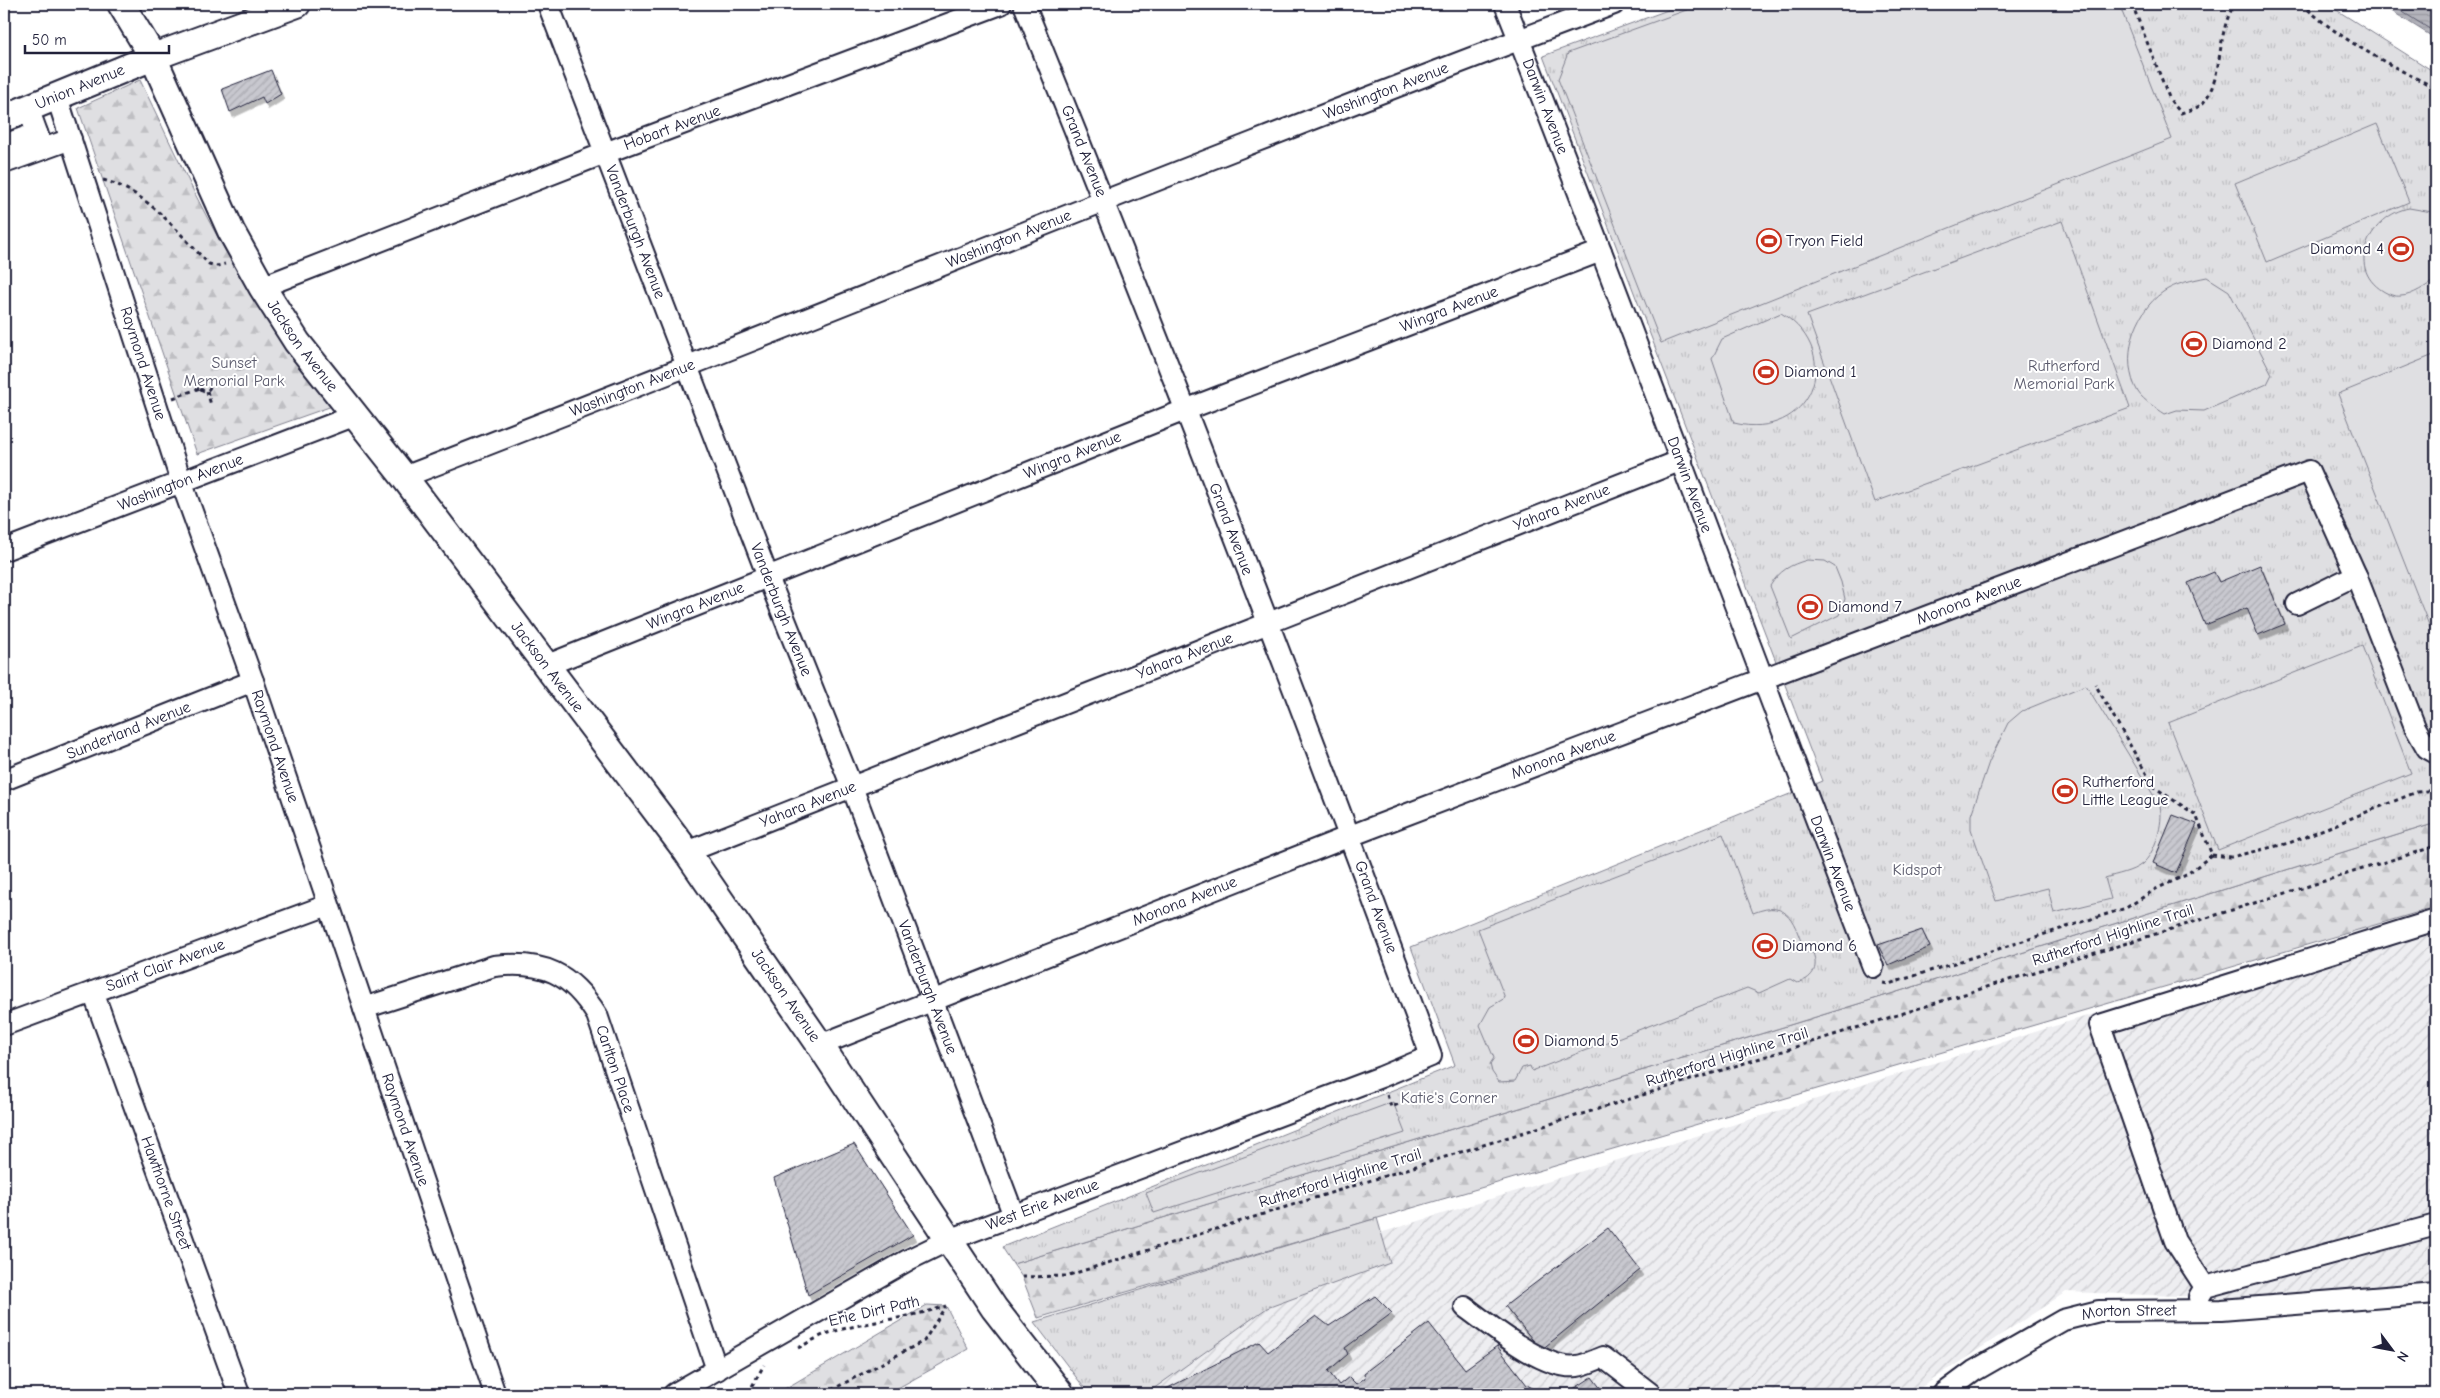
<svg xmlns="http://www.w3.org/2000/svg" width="2440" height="1398" viewBox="0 0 2440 1398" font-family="'Comic Neue',sans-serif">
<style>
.industrial{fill:url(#industrial-furrows)}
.forest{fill:url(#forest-firs);stroke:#80808e}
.park{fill:url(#park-tufts);stroke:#80808e}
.garden{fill:#dfdfe2;stroke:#80808e}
.water{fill:url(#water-rules);stroke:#7a7a88}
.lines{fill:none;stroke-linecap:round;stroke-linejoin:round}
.shore{stroke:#5c5c6f;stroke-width:1}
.building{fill:url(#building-hatch);stroke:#22223b;filter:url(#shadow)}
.minor-casing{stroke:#22223b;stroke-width:24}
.major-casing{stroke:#22223b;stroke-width:30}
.path{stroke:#22223b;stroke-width:3;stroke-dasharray:4 4;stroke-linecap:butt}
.minor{stroke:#fff;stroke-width:20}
.major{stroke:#fff;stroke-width:26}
.labels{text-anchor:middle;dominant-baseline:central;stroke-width:4;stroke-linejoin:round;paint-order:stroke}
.street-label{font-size:16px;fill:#22223b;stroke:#fff}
.poi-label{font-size:16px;fill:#22223b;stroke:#fff;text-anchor:start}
.park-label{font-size:16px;fill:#5b5b6d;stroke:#fff}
</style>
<defs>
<pattern id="industrial-furrows" width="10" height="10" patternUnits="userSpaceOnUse" patternTransform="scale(1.25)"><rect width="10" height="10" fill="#eeeef1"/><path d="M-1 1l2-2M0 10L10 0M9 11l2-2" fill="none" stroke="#ccccd0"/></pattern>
<pattern id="forest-firs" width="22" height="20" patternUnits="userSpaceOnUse" patternTransform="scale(1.25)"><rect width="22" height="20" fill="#dfdfe2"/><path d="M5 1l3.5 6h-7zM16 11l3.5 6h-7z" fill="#bfbfc3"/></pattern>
<pattern id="park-tufts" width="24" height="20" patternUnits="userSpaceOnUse" patternTransform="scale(1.25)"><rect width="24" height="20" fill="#dfdfe2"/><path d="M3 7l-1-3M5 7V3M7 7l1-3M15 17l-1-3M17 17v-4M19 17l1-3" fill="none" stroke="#bfbfc3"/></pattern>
<pattern id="water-rules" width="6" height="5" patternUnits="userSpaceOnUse" patternTransform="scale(1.25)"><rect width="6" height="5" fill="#b4b4bc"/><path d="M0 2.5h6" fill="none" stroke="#9a9aa2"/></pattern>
<pattern id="building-hatch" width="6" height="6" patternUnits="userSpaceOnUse" patternTransform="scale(1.25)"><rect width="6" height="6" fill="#c8c8cf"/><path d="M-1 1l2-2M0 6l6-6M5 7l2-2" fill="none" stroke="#acacb3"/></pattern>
<filter id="shadow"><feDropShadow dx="3" dy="5.5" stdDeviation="0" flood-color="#0004"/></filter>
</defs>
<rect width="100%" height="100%" fill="#fff"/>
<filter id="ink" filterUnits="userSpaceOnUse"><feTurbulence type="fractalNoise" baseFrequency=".02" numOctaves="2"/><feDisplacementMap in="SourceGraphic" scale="10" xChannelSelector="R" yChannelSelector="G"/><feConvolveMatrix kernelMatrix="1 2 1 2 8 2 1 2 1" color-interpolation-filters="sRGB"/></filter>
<g filter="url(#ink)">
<path class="industrial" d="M2436,909V1305L2066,1292L1911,1394H1145L1267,1308L1390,1263L1380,1233Z"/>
<path class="forest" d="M140,80C176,154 209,230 255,299C279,336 309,370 335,405L197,454L78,108Z
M2436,823V907L1038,1318L1022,1277L1013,1264L1884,996Z
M927,1305L946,1306L968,1349L887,1394H776Z"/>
<path class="park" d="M1684,4H2327L2436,73V823L1884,996L1013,1264L1002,1247L1455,1065L1411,947L1822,781L1543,56Z
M1377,1218L1390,1263L1267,1308L1146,1394H1089L1034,1322Z"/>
<path class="garden" d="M1703,4H2119L2172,139L1661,343L1558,79L1568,53Z
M2377,124L2409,202L2267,262L2235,183Z
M2409,208L2432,212L2436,224V280C2427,285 2412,296 2401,296C2395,297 2388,294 2383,291C2344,267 2371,215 2409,208Z
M2062,221L2130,408L1875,502L1807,315Z
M2207,277L2229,291L2272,374L2267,384L2204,411L2177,410L2165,414C2156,408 2144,401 2138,392C2119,360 2134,312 2163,292C2176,283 2193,280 2207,277Z
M1781,313C1848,354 1809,442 1734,423L1712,359L1722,339Z
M2436,354V643L2338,394Z
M1807,560L1825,561L1835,567L1841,582L1845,599L1839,615L1791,639L1770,586C1780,570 1790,565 1807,560Z
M2362,646L2411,773L2218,850L2168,723Z
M2086,685L2160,806C2164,822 2155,854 2142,864C2132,872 2117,874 2105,878L2111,899L2054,913L2048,888L1996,901L1971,829V815L1989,762L2008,723L2022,711Z
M1723,834L1753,913C1790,898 1794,924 1805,952L1813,953C1819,969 1812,979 1797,983L1790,979L1759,993L1747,988L1532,1071L1530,1066L1522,1068L1515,1081L1499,1082L1492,1072L1490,1064L1494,1058L1480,1025L1490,1007L1505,998L1478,929Z
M1393,1102L1405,1133L1154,1213L1146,1193Z"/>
<path class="water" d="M2381,4H2436V39L2382,5Z"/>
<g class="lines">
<path class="shore" d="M2390,4L2436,33"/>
</g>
<path class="building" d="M271,70L281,94L265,104L262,97L230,112L222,89Z
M2260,565L2285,624L2258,635L2247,608L2205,625L2188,583L2214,572L2219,582Z
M2173,815L2197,824L2176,873L2153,863Z
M1922,930L1930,947L1888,965L1878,945Z
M854,1144L913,1235L808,1295L774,1178Z
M1608,1228L1640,1270L1541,1350L1505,1306Z
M1375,1296L1392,1313L1345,1348L1348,1354L1328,1371L1339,1385L1349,1377L1356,1384L1365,1378L1364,1373L1429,1323L1465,1369L1497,1346L1527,1385L1543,1394H1156L1259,1342L1268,1352L1316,1316L1329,1326Z
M1592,1377L1605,1394H1566Z"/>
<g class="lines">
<defs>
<g id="minor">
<path id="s1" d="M548,4L768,577L852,787L1014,1216"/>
<path id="s2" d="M1505,4C1632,323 1748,646 1873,967"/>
<path id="s3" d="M57,97L181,481L253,681L495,1394"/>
<path d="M28,108L43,149"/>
<path d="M4,145L37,133"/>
<path d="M4,163L71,139"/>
<path id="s4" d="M262,287L605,153L1001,4"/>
<path id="s5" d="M404,477C808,321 1208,156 1614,4"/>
<path id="s6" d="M4,550L356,415"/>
<path d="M2297,604L2356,575"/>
<path id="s7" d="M545,666L1185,410L1601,251"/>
<path id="s8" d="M4,780L253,681"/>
<path id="s9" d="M687,852L1682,460"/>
<path id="s10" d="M93,992L239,1394"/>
<path id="s11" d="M364,1008L494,966C543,960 571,973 597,1015L717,1370"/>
<path id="s12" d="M4,1025L328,905"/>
<path id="s13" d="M820,1045L1350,836L2309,471L2356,575L2415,727L2427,748L2436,753"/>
<path d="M2205,1287L2175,1241L2100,1025L2436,920"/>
<path d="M2199,1297L2205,1287L2436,1225"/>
<path d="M1465,1307C1491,1326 1545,1371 1577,1366C1585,1365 1595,1360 1603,1357L1651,1394"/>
<path id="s14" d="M674,1394L908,1260L949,1240L1381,1077L1431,1056C1301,703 1165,352 1024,4"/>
<path id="s15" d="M1943,1394L1974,1371L2063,1320L2099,1311L2221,1310L2436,1293"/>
</g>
<g id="major">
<path id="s16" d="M121,4L153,57L231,231L262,287L297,342L404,477L687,852L820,1045L994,1308L1061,1394"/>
<path id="s17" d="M4,118L153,57L297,4"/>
</g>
</defs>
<use href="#minor" class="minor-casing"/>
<use href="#major" class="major-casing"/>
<path class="path" d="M2132,4L2170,100L2181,113C2187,111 2198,108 2202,104C2225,78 2215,33 2235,4
M2302,4C2340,40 2389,65 2436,88
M103,180C149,192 177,232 209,264L217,266L225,264
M200 386a5 5 0 1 1 10 0a5 5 0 1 1-10 0Z
M207,391L211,405
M173,398L200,388
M2212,855L2231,857L2289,843L2417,792L2436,790
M1883,983L1889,984L2126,908L2156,889L2186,875L2212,855L2196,815L2154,787L2095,684
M1387,1095L1391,1107L1399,1104
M1022,1277L1066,1276L2436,846
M798,1348C808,1343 819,1336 829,1333C867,1321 908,1319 946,1306
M739,1394L750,1390L764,1365
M824,1394L924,1341L945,1307"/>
<use href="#minor" class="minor"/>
<use href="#major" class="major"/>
</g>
</g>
<defs>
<symbol id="stadium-ring" viewBox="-11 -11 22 22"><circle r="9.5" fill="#fff" stroke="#c8321e" stroke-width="1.5"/><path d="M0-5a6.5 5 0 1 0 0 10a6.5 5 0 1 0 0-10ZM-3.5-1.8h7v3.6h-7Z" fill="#c8321e"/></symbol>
</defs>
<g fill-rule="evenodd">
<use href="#stadium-ring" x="1755" y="227" width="28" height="28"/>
<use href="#stadium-ring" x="2387" y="235" width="28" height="28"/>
<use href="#stadium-ring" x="2180" y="330" width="28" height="28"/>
<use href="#stadium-ring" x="1752" y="358" width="28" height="28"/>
<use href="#stadium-ring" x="1796" y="593" width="28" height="28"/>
<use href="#stadium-ring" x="2051" y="777" width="28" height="28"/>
<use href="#stadium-ring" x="1751" y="932" width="28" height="28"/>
<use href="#stadium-ring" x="1512" y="1027" width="28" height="28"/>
</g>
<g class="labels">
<g class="street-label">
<text stroke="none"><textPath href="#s17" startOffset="82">Union Avenue</textPath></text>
<text stroke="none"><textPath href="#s5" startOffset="1055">Washington Avenue</textPath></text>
<text stroke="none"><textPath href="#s2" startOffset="110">Darwin Avenue</textPath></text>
<text stroke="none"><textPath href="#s4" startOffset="440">Hobart Avenue</textPath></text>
<text transform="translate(1084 151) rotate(68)">Grand Avenue</text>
<text stroke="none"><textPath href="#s1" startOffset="244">Vanderburgh Avenue</textPath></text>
<text stroke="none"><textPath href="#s5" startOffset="650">Washington Avenue</textPath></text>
<text stroke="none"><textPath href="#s7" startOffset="972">Wingra Avenue</textPath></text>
<text stroke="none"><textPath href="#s16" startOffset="388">Jackson Avenue</textPath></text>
<text stroke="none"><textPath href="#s3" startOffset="280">Raymond Avenue</textPath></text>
<text stroke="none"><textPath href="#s5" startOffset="245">Washington Avenue</textPath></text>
<text stroke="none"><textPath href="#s7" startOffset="568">Wingra Avenue</textPath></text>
<text stroke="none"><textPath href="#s6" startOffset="189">Washington Avenue</textPath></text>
<text stroke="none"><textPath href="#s2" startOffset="515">Darwin Avenue</textPath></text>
<text stroke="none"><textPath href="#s9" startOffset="940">Yahara Avenue</textPath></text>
<text transform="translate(1231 529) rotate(69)">Grand Avenue</text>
<text stroke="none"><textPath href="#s13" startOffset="1232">Monona Avenue</textPath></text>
<text stroke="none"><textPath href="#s7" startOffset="162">Wingra Avenue</textPath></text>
<text stroke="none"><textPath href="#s1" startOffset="649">Vanderburgh Avenue</textPath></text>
<text stroke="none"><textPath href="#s9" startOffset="535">Yahara Avenue</textPath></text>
<text stroke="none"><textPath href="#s16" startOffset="792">Jackson Avenue</textPath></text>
<text stroke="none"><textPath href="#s8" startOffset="134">Sunderland Avenue</textPath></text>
<text stroke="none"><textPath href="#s3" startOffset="685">Raymond Avenue</textPath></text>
<text stroke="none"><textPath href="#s13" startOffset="798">Monona Avenue</textPath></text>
<text stroke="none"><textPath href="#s9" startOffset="130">Yahara Avenue</textPath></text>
<text stroke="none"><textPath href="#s2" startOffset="920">Darwin Avenue</textPath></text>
<text stroke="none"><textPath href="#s13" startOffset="392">Monona Avenue</textPath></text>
<text transform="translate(1376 907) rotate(70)">Grand Avenue</text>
<text transform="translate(2113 935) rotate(-18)">Rutherford Highline Trail</text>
<text stroke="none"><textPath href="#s12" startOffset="172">Saint Clair Avenue</textPath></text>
<text stroke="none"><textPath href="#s1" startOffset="1054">Vanderburgh Avenue</textPath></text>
<text stroke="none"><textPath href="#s16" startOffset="1198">Jackson Avenue</textPath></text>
<text transform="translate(1727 1057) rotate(-17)">Rutherford Highline Trail</text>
<text stroke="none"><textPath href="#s11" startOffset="316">Carlton Place</textPath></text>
<text stroke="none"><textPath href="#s3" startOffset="1090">Raymond Avenue</textPath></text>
<text transform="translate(1340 1178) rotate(-17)">Rutherford Highline Trail</text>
<text stroke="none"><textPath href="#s10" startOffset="214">Hawthorne Street</textPath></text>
<text stroke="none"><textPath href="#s14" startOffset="415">West Erie Avenue</textPath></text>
<text transform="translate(874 1311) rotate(-13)">Erie Dirt Path</text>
<text stroke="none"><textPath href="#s15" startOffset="208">Morton Street</textPath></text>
</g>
<g class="poi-label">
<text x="1786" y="241">Tryon Field</text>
<text x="2384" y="249" text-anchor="end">Diamond 4</text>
<text x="2212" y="344">Diamond 2</text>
<text x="1784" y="372">Diamond 1</text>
<text x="1828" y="607">Diamond 7</text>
<text x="2082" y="782">Rutherford<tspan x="2082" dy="18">Little League</tspan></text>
<text x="1782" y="946">Diamond 6</text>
<text x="1544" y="1041">Diamond 5</text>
</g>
<g class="park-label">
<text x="234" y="363">Sunset<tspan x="234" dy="18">Memorial Park</tspan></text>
<text x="2064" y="366">Rutherford<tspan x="2064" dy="18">Memorial Park</tspan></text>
<text x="1917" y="870">Kidspot</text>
<text x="1449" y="1098">Katie's Corner</text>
</g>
</g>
<rect width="2440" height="1398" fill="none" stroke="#fff" stroke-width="20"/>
<rect x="10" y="10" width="2420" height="1378" fill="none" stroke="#22223b" stroke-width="2" filter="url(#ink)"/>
<g transform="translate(2392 1350) rotate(122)" stroke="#ffffff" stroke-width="4" paint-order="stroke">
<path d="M0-4L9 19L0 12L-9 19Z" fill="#22223b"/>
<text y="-8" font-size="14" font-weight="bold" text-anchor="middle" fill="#22223b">N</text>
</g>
<path d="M25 45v8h144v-8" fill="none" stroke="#22223b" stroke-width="2.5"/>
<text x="32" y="45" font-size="15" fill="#22223b" stroke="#ffffff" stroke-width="4" paint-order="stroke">50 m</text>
</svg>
